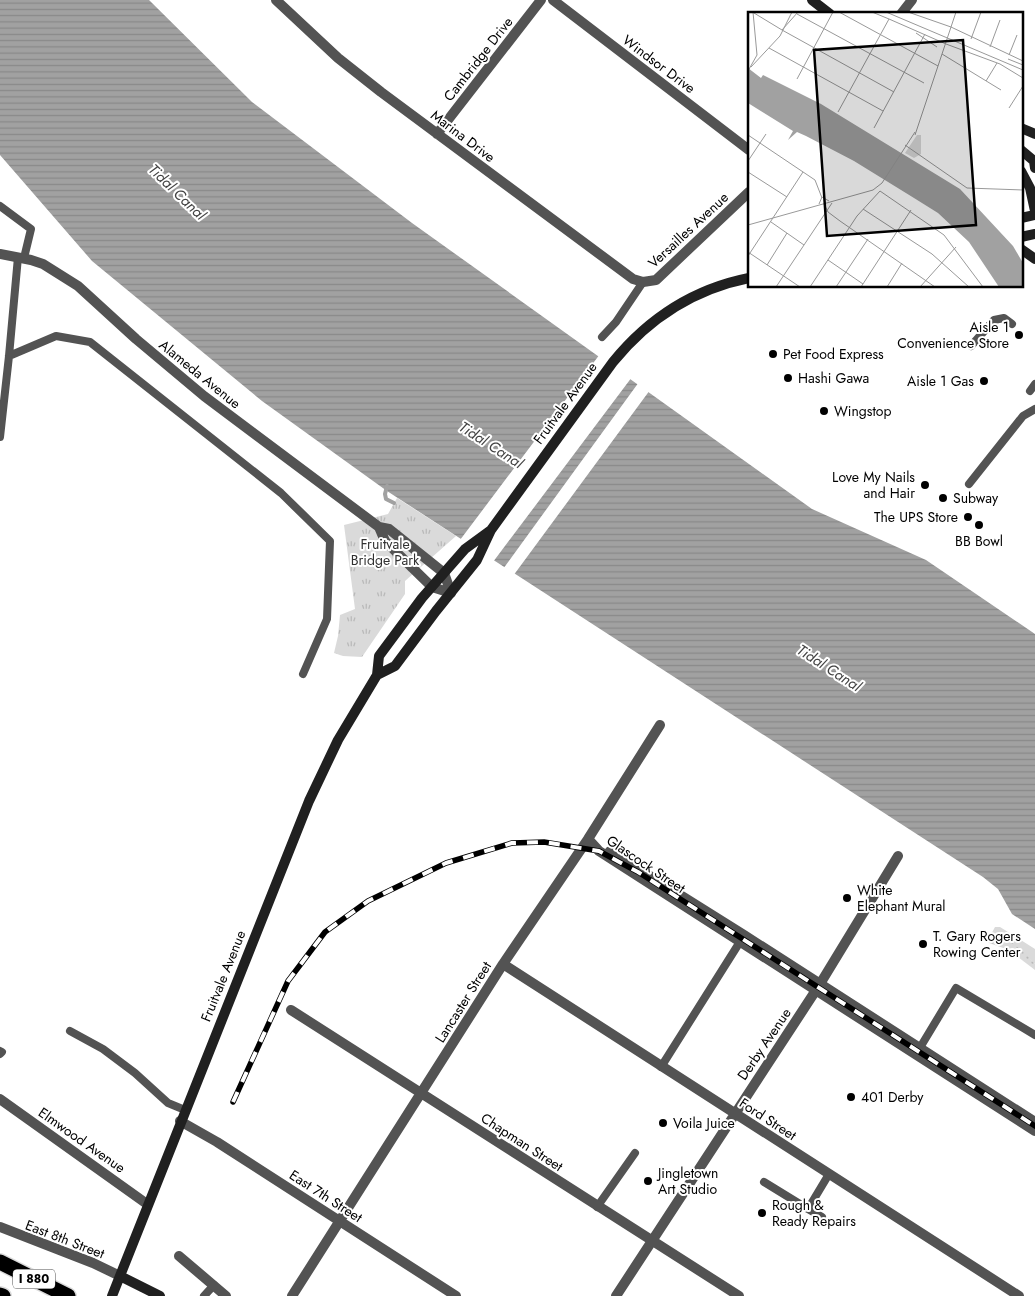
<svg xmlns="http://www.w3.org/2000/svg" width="1035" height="1296" viewBox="0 0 1035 1296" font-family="Jost,sans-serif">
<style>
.grass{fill:#dadada}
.park{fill:url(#park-tufts)}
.garden{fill:url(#garden-dots)}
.water{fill:url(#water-rules)}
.pier{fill:#fff}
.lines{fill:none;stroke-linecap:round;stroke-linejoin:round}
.stream{stroke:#a1a1a1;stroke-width:4}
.motorway-casing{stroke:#dbdbdb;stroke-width:18}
.service{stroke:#535353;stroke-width:8}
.minor{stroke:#535353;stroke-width:10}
.tertiary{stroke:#535353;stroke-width:10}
.secondary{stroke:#202020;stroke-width:10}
.motorway{stroke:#000;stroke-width:15}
.rail-casing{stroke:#000;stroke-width:5.5}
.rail{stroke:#fff;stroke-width:4;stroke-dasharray:11;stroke-linecap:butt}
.poi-dot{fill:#000;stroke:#fff;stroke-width:2}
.labels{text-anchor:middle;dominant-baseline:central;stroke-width:4;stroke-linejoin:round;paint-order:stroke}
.shield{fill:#fff;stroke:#4c4c4c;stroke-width:1}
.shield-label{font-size:12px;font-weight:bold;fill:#000}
.street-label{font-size:14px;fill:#000;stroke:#fff}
.poi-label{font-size:14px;fill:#000;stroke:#fff;text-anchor:start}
.park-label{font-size:14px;fill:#313131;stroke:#fff}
.water-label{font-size:15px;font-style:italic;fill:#424242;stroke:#fff}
.inset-road{fill:none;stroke:#999;stroke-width:1}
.view{fill:#000;fill-opacity:0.15;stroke:#000;stroke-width:2.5}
.inset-edge{fill:none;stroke:#000;stroke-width:2.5}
</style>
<defs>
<pattern id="park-tufts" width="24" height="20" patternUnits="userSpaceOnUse" patternTransform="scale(1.25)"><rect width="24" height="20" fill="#dadada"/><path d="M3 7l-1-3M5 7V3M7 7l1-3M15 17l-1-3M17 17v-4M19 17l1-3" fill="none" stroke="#b9b9b9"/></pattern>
<pattern id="garden-dots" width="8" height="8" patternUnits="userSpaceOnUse" patternTransform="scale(1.25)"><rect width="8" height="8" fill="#dadada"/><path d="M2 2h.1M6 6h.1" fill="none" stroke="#b9b9b9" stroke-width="1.8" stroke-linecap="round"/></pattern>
<pattern id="water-rules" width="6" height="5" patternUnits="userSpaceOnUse" patternTransform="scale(1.25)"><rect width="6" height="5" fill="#a1a1a1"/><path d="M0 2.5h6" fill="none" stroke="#898989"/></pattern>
</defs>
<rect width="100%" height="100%" fill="#fff"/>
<path class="grass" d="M995,927H1000L1035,949V964L1015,946L992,936L989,943L987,942Z"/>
<path class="park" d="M397,498L456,536L405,581V594L362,657L343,656L334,653L338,636L340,615L355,609L344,525L388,514Z"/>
<path class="garden" d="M995,935C1010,937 1025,954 1035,964V970L1009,950L989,943L992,936Z"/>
<path class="water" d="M0,0H149L252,102L412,223L812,509L926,560L1035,634V929L1012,914L998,889L983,877L387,491L262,401L92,261L0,155Z"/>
<path class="pier" d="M600,354L632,377L493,562L460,540Z
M639,382L650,390L513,576L503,569Z"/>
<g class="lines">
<path class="stream" d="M387,486L385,494L386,499L394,503"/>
<defs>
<path id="motorway" d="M0,1262L68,1296
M0,1295L3,1296"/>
</defs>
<use href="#motorway" class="motorway-casing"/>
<path class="service" d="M0,206L31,229L24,258
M602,337L616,322L643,282
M971,346L994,320L1004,318L1012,324
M9,356L56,336L90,342L281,493L330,541L327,619L303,674
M1030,391L1035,384
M0,437L9,356L18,257
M969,484L1023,416L1035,409
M70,1031L103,1049L135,1073L168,1103L185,1110
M0,1051L2,1052L0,1054
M918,1051L956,988L1035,1035
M661,1067L743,937
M764,1182L808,1209L829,1174
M597,1207L635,1153
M808,1209L822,1217
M204,1296L214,1285"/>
<path class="minor" d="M276,0L338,58L381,92L633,279L643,282L656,280L749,192
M553,0L749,150
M901,14L912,0
M437,134L541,0
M588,839L599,851L1035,1131
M610,851L744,935L1035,1122
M503,964L1019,1296
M291,1010L739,1296
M0,1099L147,1204
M180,1121L217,1142L456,1296
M0,1227L93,1263L120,1276
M179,1256L226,1296
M292,1296L503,964L588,839L660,725
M616,1296L820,984L898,856"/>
<path class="tertiary" d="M0,254L31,260L43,264L78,286L136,339L204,396L379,527L389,529L444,573L451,593
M379,527L385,541L432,587L451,593"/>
<path class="secondary" d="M812,0L830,14
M1021,128L1035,134
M1021,150L1034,161L1035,168
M1021,171L1030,188L1035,211
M1021,218L1035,215
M1021,237L1035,234
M1021,249L1035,259
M377,675L395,666L436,611L477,560L491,530L613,362C648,319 694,289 749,278
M120,1276L160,1296
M112,1296L309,801L338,740L377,675L379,656L422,598L465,549L491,530"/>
<use href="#motorway" class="motorway"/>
<defs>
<path id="rail" d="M233,1102L288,981L325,932L368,901L446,863L512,843L544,842L599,851L638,872L1035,1126"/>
</defs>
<use href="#rail" class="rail-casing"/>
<use href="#rail" class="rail"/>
</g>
<g class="poi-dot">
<circle cx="1019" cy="335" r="5"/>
<circle cx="773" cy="354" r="5"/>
<circle cx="788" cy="378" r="5"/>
<circle cx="984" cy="381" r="5"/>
<circle cx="824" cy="411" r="5"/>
<circle cx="925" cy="485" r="5"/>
<circle cx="943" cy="498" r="5"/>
<circle cx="968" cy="517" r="5"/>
<circle cx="979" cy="525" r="5"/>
<circle cx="847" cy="898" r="5"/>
<circle cx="923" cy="944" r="5"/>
<circle cx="851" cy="1097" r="5"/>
<circle cx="663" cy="1123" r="5"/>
<circle cx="648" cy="1181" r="5"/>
<circle cx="762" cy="1213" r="5"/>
</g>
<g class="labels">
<rect class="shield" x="13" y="1269.5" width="42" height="19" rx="4"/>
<g class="shield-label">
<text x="34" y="1279">I 880</text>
</g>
<g class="street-label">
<text transform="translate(478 59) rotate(-52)">Cambridge Drive</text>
<text transform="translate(659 64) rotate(37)">Windsor Drive</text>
<text transform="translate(463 136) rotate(37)">Marina Drive</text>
<text transform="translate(688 230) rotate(-43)">Versailles Avenue</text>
<text transform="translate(200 374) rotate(39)">Alameda Avenue</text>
<text transform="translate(565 403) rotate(-54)">Fruitvale Avenue</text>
<text transform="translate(646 864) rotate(34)">Glascock Street</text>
<text transform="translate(223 976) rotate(-68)">Fruitvale Avenue</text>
<text transform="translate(463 1002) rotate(-58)">Lancaster Street</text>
<text transform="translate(764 1044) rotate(-56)">Derby Avenue</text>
<text transform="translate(768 1119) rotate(33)">Ford Street</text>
<text transform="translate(82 1140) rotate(35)">Elmwood Avenue</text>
<text transform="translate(522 1142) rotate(33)">Chapman Street</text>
<text transform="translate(326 1196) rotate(33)">East 7th Street</text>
<text transform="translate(65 1239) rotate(21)">East 8th Street</text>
</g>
<g class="poi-label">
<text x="1009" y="327" text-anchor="end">Aisle 1<tspan x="1009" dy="16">Convenience Store</tspan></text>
<text x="783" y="354">Pet Food Express</text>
<text x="798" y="378">Hashi Gawa</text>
<text x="974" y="381" text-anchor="end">Aisle 1 Gas</text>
<text x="834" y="411">Wingstop</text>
<text x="915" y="477" text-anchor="end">Love My Nails<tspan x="915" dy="16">and Hair</tspan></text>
<text x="953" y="498">Subway</text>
<text x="958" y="517" text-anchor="end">The UPS Store</text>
<text x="979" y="541" text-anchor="middle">BB Bowl</text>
<text x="857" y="890">White<tspan x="857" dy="16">Elephant Mural</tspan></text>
<text x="933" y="936">T. Gary Rogers<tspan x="933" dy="16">Rowing Center</tspan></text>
<text x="861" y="1097">401 Derby</text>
<text x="673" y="1123">Voila Juice</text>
<text x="658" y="1173">Jingletown<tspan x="658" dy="16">Art Studio</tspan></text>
<text x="772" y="1205">Rough &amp;<tspan x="772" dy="16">Ready Repairs</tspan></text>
</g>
<g class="park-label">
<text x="385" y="544">Fruitvale<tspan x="385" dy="16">Bridge Park</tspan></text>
</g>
<g class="water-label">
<text transform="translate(177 192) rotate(44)">Tidal Canal</text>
<text transform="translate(491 445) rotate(33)">Tidal Canal</text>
<text transform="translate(829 668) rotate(33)">Tidal Canal</text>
</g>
</g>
<g transform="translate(748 12)">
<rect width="275" height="275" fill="#fff"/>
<path d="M169,123H173V142L166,146L157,141Z" fill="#dadada"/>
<path d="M0,56L13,66L15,63L73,92L212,177L265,234L275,251V275H251L221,230L190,201L166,186L106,149L58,124L49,120L40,128L45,119L0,91Z" fill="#a1a1a1"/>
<path class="inset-road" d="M91,0L190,54M124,0L141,7M138,0L275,58M160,0L203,15M6,1L34,18M49,2L176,71M141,7L198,32M203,15L275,49M34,18L146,80M34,18L50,0M168,21L189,35M223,27L233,0M198,32L252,52L275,66M242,35L252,8M21,36L135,99M194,42L253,78M261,43L269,23M260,47L275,53M3,55L32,24L44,0M0,59L9,43L5,0M49,67L85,0M238,69L249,51M261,96L275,74M90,100L141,7M126,116L177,22M0,123L67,168L74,186M167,123L208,0M157,133L219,176L275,178M0,149L18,122M0,160L39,185M71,192L74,185L81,189M76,192L80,200L92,209L187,275M115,197L184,242L221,275M23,210L56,233M0,213L125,178L134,171L167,120M0,240L52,275M0,244L55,160M80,248L115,272M19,253L39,221M28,275L84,191M62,275L109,204L132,179L196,223L235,275M88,275L120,227M113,275L163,198M139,275L154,251M172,275L208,235"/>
<path class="view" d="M215,28L228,213L79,224L66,38Z"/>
<rect width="275" height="275" class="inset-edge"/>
</g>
</svg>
